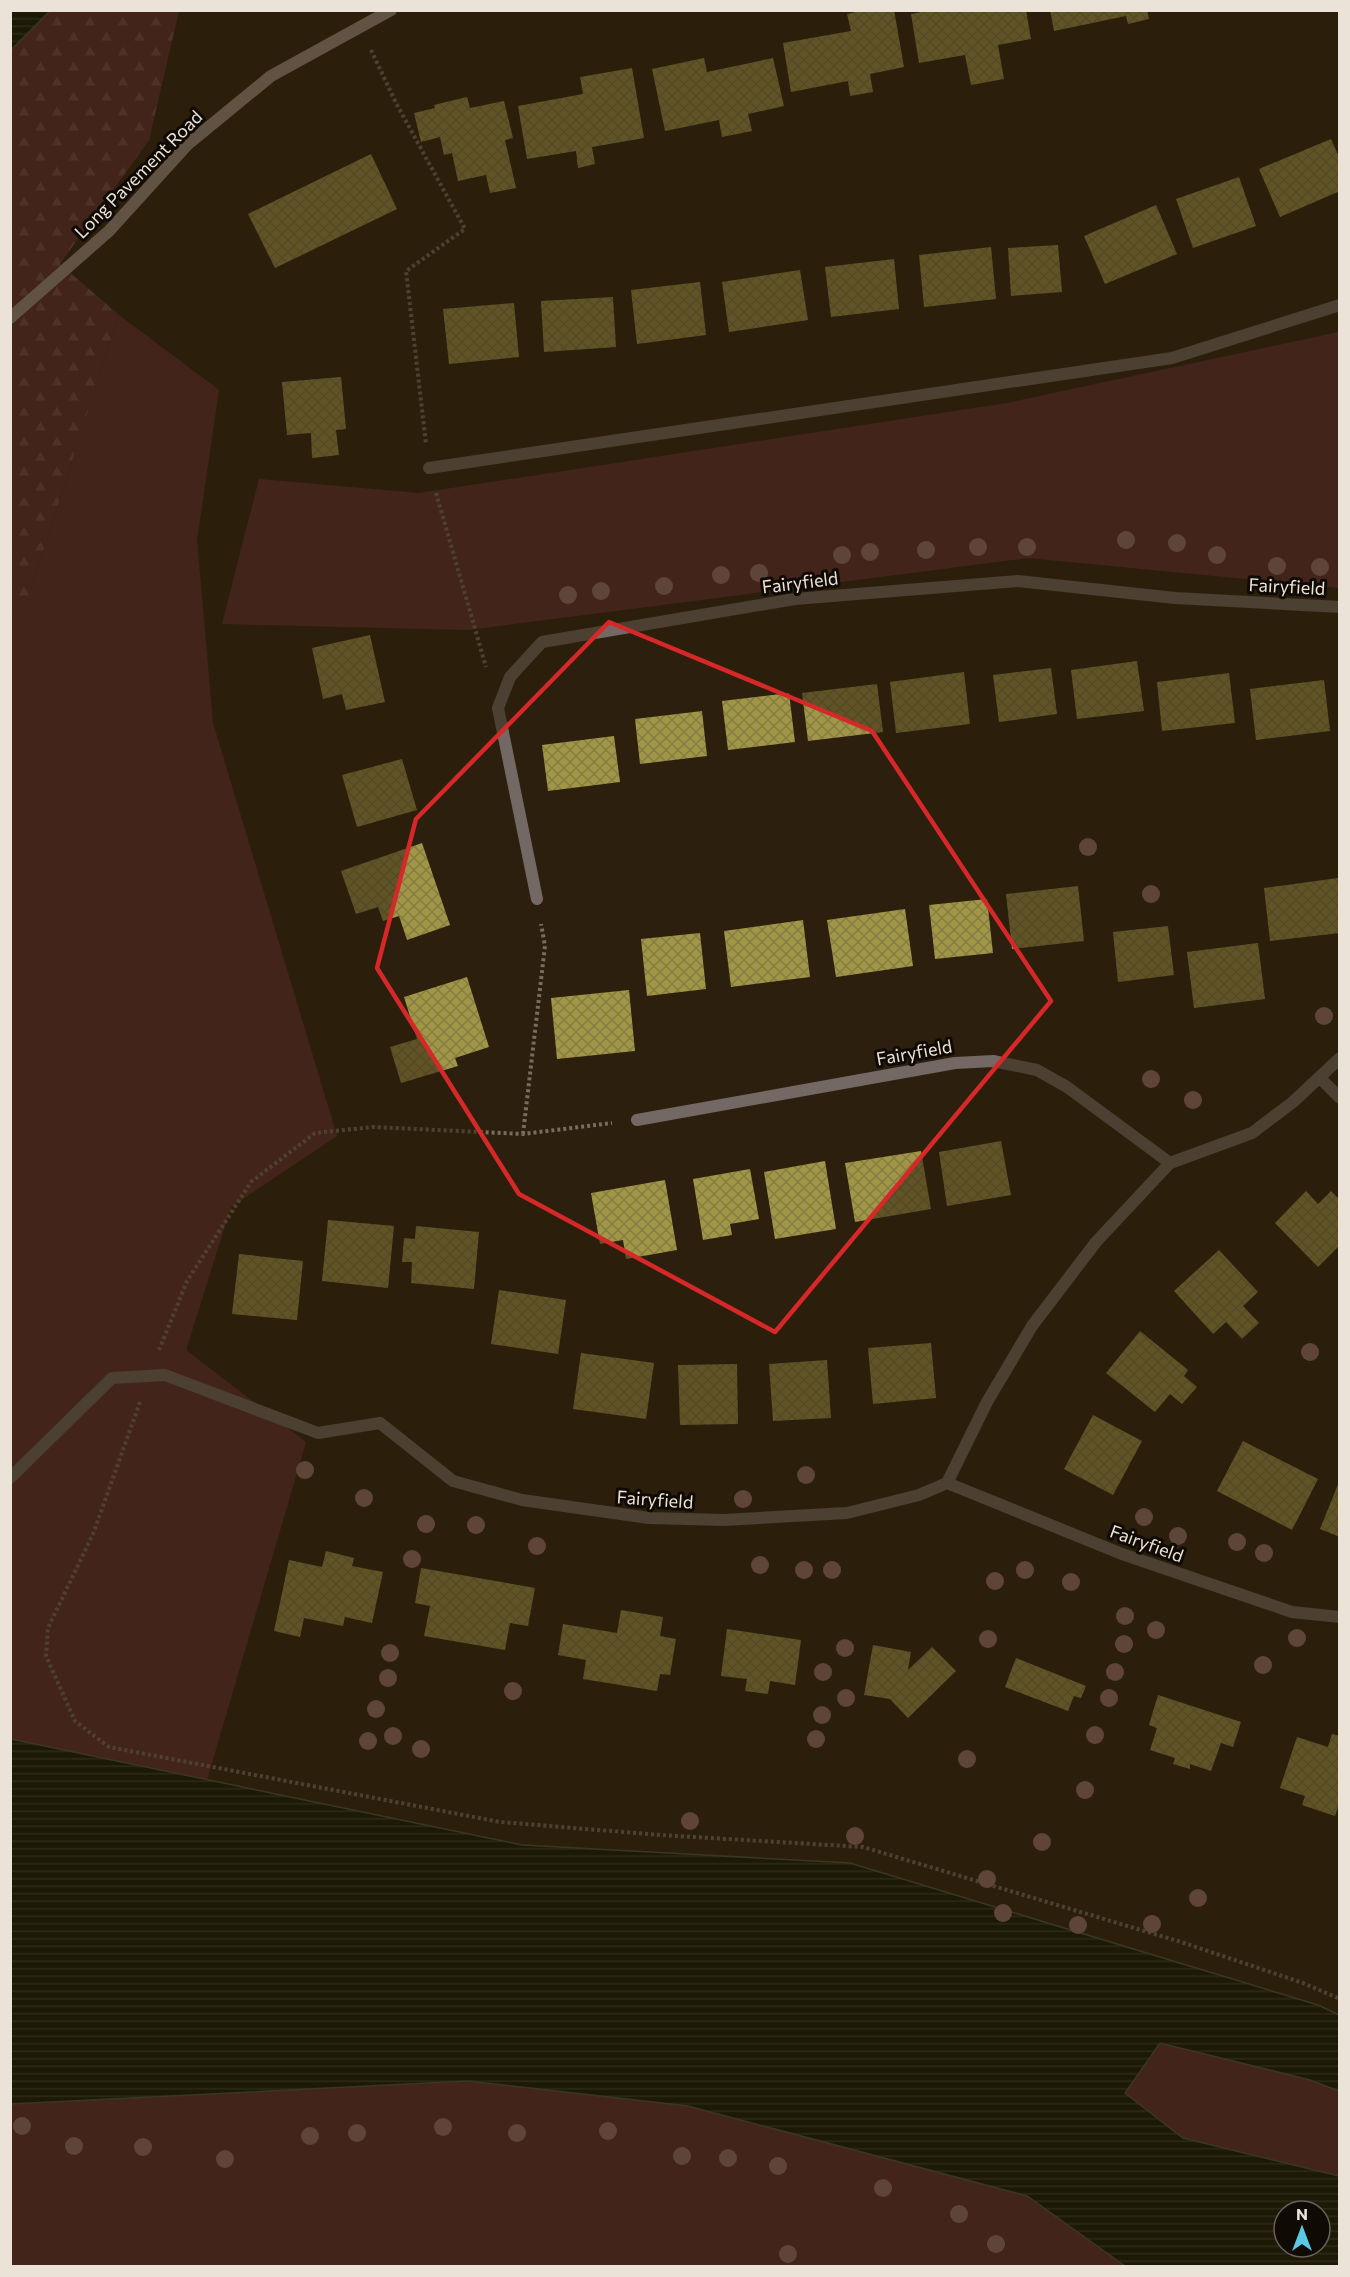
<svg xmlns="http://www.w3.org/2000/svg" width="1350" height="2277" viewBox="0 0 1350 2277" font-family="Commissioner,sans-serif">
<style>
.green{fill:#602a2e}
.forest{fill:url(#forest-firs)}
.water{fill:url(#water-rules);stroke:#4e5342;stroke-width:1.5;fill-rule:evenodd}
.building{fill:url(#building-cross-hatch)}
.lines{fill:none;stroke-linecap:round;stroke-linejoin:round}
.path{stroke:#776c5d;stroke-width:4;stroke-dasharray:3 3;stroke-linecap:butt}
.service{stroke:#736863;stroke-width:12}
.minor{stroke:#736863;stroke-width:12}
.secondary{stroke:#a29088;stroke-width:12}
.tree{fill:#9e736c}
.marked{fill:none;stroke:#d62828;stroke-width:4.5;stroke-linejoin:round}
.labels{text-anchor:middle;dominant-baseline:central;stroke-width:6;stroke-linejoin:round;paint-order:stroke}
.street-label{font-size:18px;fill:#ebe3d8;stroke:#0f0a04}
</style>
<defs>
<pattern id="forest-firs" width="22" height="20" patternUnits="userSpaceOnUse" patternTransform="scale(1.5)"><rect width="22" height="20" fill="#602a2e"/><path d="M5 1l3.5 6h-7zM16 11l3.5 6h-7z" fill="#77494c"/></pattern>
<pattern id="water-rules" width="6" height="5" patternUnits="userSpaceOnUse" patternTransform="scale(1.5)"><rect width="6" height="5" fill="#0b1502"/><path d="M0 2.5h6" fill="none" stroke="#2f3726"/></pattern>
<pattern id="building-cross-hatch" width="8" height="8" patternUnits="userSpaceOnUse" patternTransform="scale(1.5)"><rect width="8" height="8" fill="#a09646"/><path d="M0 0l8 8M0 8l8-8" fill="none" stroke="#857d44"/></pattern>
</defs>
<rect width="100%" height="100%" fill="#2c1f0d"/>
<path class="green" d="M119,315L219,390L197,540L213,723L337,1136L231,1207L186,1350L306,1442L207,1780L11,1739V651Z
M1339,332V588L1028,558L468,630L222,624L259,479L419,493L1007,403Z
M1160,2043L1310,2080L1339,2091V2176L1183,2138L1125,2093Z
M468,2081L688,2106L1028,2196L1125,2266H11V2104Z"/>
<path class="forest" d="M50,11H179L149,140L60,264L119,315L11,651V50Z"/>
<path class="water" d="M11,10H50V11L11,50Z
M11,1739L522,1845L850,1863L1318,2005L1339,2015V2091L1310,2080L1160,2043L1125,2093L1183,2138L1339,2176V2266H1125L1027,2196L688,2106L468,2081L11,2104ZM1284,2211H1320V2247H1284Z"/>
<path class="building" d="M865,10H894L904,67L870,74L873,92L850,96L848,81L791,92L783,43L851,31L847,14Z
M932,10H1026L1031,39L998,45L1004,79L971,85L965,55L919,63L911,14Z
M1050,10H1147L1149,19L1128,24L1126,16L1054,31Z
M704,58L707,72L773,58L784,106L748,114L752,131L722,137L719,120L665,131L652,69Z
M632,68L644,138L592,147L595,164L578,168L576,151L527,159L518,106L583,94L580,77Z
M467,97L470,108L504,101L513,138L505,140L516,188L490,193L486,175L458,181L452,153L444,155L440,137L421,142L414,113L435,108L434,105Z
M1331,139L1340,159V191L1280,217L1259,169Z
M371,154L397,209L275,268L248,214Z
M1239,177L1256,226L1193,248L1176,199Z
M1156,205L1177,254L1105,284L1084,236Z
M1058,245L1062,292L1011,296L1008,248Z
M991,247L996,299L924,307L919,255Z
M894,259L899,309L831,317L825,267Z
M800,270L808,320L729,332L722,282Z
M700,282L706,335L637,344L631,290Z
M613,297L616,347L544,352L541,301Z
M514,303L519,357L449,364L443,309Z
M341,377L346,429L336,430L339,455L312,458L311,433L287,435L282,382Z
M370,635L385,702L346,710L342,694L323,699L312,648Z
M1137,661L1144,711L1077,719L1071,670Z
M1051,668L1057,714L999,722L993,675Z
M964,672L970,724L896,733L890,682Z
M1229,673L1235,723L1162,731L1157,682Z
M1324,680L1330,731L1256,740L1250,689Z
M877,684L883,732L808,741L802,693Z
M789,693L795,742L728,750L722,701Z
M702,711L707,756L640,764L635,719Z
M614,736L620,782L548,791L542,745Z
M402,759L417,810L357,827L342,775Z
M422,843L450,925L407,940L399,916L383,921L378,907L356,914L341,871Z
M1338,878L1340,933L1270,941L1264,888Z
M1078,886L1084,941L1012,949L1006,894Z
M987,899L993,953L935,959L929,905Z
M905,909L913,966L836,977L827,920Z
M803,920L810,977L731,987L724,931Z
M1168,926L1174,975L1118,982L1113,932Z
M700,933L706,989L647,996L641,939Z
M1258,943L1265,999L1194,1008L1187,952Z
M467,977L489,1047L455,1058L458,1066L401,1083L390,1047L417,1039L404,997Z
M629,990L635,1051L557,1059L551,998Z
M1001,1141L1011,1195L947,1206L939,1152Z
M921,1151L931,1209L855,1222L845,1163Z
M825,1161L836,1229L775,1239L764,1172Z
M750,1169L759,1219L730,1224L732,1235L703,1240L693,1179Z
M665,1180L677,1250L626,1259L623,1240L600,1244L591,1193Z
M1306,1191L1318,1204L1331,1191L1340,1200V1245L1318,1267L1275,1223Z
M328,1220L394,1226L388,1288L322,1281Z
M416,1226L479,1232L474,1289L411,1283L412,1262H402L404,1238L415,1239Z
M1219,1250L1258,1292L1243,1306L1259,1323L1242,1339L1226,1322L1213,1334L1174,1291Z
M239,1254L303,1261L297,1320L232,1314Z
M499,1290L566,1300L558,1354L491,1344Z
M1140,1331L1188,1370L1184,1376L1197,1387L1182,1404L1170,1394L1155,1412L1106,1373Z
M931,1343L936,1398L873,1404L868,1348Z
M581,1353L654,1363L646,1419L573,1409Z
M827,1360L831,1418L773,1421L769,1364Z
M737,1364L738,1424L680,1425L678,1365Z
M1093,1415L1142,1441L1113,1495L1064,1469Z
M1243,1441L1318,1479L1292,1530L1217,1491Z
M1339,1482H1340V1537L1320,1529Z
M326,1551L354,1558L352,1566L383,1572L372,1623L345,1617L343,1626L304,1618L300,1637L274,1631L289,1560L322,1567Z
M421,1568L535,1588L528,1626L510,1623L505,1650L424,1636L430,1606L415,1603Z
M621,1610L663,1617L660,1636L676,1639L670,1675L660,1674L657,1691L583,1679L586,1660L558,1655L563,1624L617,1633Z
M727,1629L801,1640L795,1685L770,1681L768,1694L745,1691L747,1679L721,1676Z
M873,1645L911,1652L908,1670L932,1647L956,1671L908,1718L890,1699L864,1695Z
M1016,1658L1086,1686L1081,1698L1074,1696L1068,1711L1005,1687Z
M1158,1695L1241,1722L1233,1747L1221,1743L1211,1771L1190,1764V1769L1173,1764L1175,1758L1150,1750L1157,1728L1149,1725Z
M1332,1734L1340,1736V1808L1338,1807L1335,1816L1302,1805L1305,1796L1280,1788L1297,1737L1328,1747Z"/>
<g class="lines">
<path class="path" d="M371,50L396,103L465,229L406,271L426,444
M436,493L486,667
M523,1134L545,946L541,924
M159,1350L187,1281L251,1182L315,1133L373,1127L523,1134L612,1123
M140,1402L93,1534L48,1628L46,1656L75,1721L109,1747L500,1822L660,1835L863,1847L1181,1942L1303,1983L1340,1999"/>
<path class="service" d="M10,1478L112,1378L165,1375L318,1433L380,1423"/>
<path class="minor" d="M429,468L1172,358L1340,305
M537,899L498,708L510,677L542,642L795,599L1018,581L1175,598L1340,607
M1320,1078L1340,1098
M637,1120L955,1063L993,1061L1037,1070L1067,1087L1170,1163
M380,1423L453,1481L522,1500L649,1518L724,1520L847,1513L919,1495L947,1483L987,1402L1032,1326L1096,1242L1170,1163L1252,1133L1293,1102L1340,1058
M947,1483L1122,1554L1292,1612L1340,1617"/>
<path class="secondary" d="M10,318L109,231L188,144L271,76L391,10"/>
</g>
<g class="tree">
<circle cx="1126" cy="540" r="9"/>
<circle cx="1177" cy="543" r="9"/>
<circle cx="978" cy="547" r="9"/>
<circle cx="1027" cy="547" r="9"/>
<circle cx="926" cy="550" r="9"/>
<circle cx="870" cy="552" r="9"/>
<circle cx="842" cy="555" r="9"/>
<circle cx="1217" cy="555" r="9"/>
<circle cx="1277" cy="566" r="9"/>
<circle cx="1320" cy="567" r="9"/>
<circle cx="759" cy="573" r="9"/>
<circle cx="721" cy="575" r="9"/>
<circle cx="664" cy="586" r="9"/>
<circle cx="601" cy="591" r="9"/>
<circle cx="568" cy="595" r="9"/>
<circle cx="1088" cy="847" r="9"/>
<circle cx="1151" cy="894" r="9"/>
<circle cx="1324" cy="1016" r="9"/>
<circle cx="1151" cy="1079" r="9"/>
<circle cx="1193" cy="1100" r="9"/>
<circle cx="1310" cy="1352" r="9"/>
<circle cx="305" cy="1470" r="9"/>
<circle cx="806" cy="1475" r="9"/>
<circle cx="364" cy="1498" r="9"/>
<circle cx="743" cy="1499" r="9"/>
<circle cx="1144" cy="1517" r="9"/>
<circle cx="426" cy="1524" r="9"/>
<circle cx="476" cy="1525" r="9"/>
<circle cx="1178" cy="1536" r="9"/>
<circle cx="1237" cy="1542" r="9"/>
<circle cx="537" cy="1546" r="9"/>
<circle cx="1264" cy="1553" r="9"/>
<circle cx="412" cy="1559" r="9"/>
<circle cx="760" cy="1565" r="9"/>
<circle cx="804" cy="1570" r="9"/>
<circle cx="832" cy="1570" r="9"/>
<circle cx="1025" cy="1570" r="9"/>
<circle cx="995" cy="1581" r="9"/>
<circle cx="1071" cy="1582" r="9"/>
<circle cx="1125" cy="1616" r="9"/>
<circle cx="1156" cy="1630" r="9"/>
<circle cx="1297" cy="1638" r="9"/>
<circle cx="988" cy="1639" r="9"/>
<circle cx="1124" cy="1644" r="9"/>
<circle cx="845" cy="1648" r="9"/>
<circle cx="390" cy="1653" r="9"/>
<circle cx="1263" cy="1665" r="9"/>
<circle cx="823" cy="1672" r="9"/>
<circle cx="1115" cy="1672" r="9"/>
<circle cx="388" cy="1678" r="9"/>
<circle cx="513" cy="1691" r="9"/>
<circle cx="846" cy="1698" r="9"/>
<circle cx="1109" cy="1698" r="9"/>
<circle cx="376" cy="1709" r="9"/>
<circle cx="822" cy="1715" r="9"/>
<circle cx="1095" cy="1735" r="9"/>
<circle cx="393" cy="1736" r="9"/>
<circle cx="816" cy="1739" r="9"/>
<circle cx="368" cy="1741" r="9"/>
<circle cx="421" cy="1749" r="9"/>
<circle cx="967" cy="1759" r="9"/>
<circle cx="1085" cy="1790" r="9"/>
<circle cx="690" cy="1821" r="9"/>
<circle cx="855" cy="1836" r="9"/>
<circle cx="1042" cy="1842" r="9"/>
<circle cx="987" cy="1879" r="9"/>
<circle cx="1198" cy="1898" r="9"/>
<circle cx="1003" cy="1913" r="9"/>
<circle cx="1152" cy="1924" r="9"/>
<circle cx="1078" cy="1925" r="9"/>
<circle cx="22" cy="2126" r="9"/>
<circle cx="443" cy="2127" r="9"/>
<circle cx="608" cy="2131" r="9"/>
<circle cx="357" cy="2133" r="9"/>
<circle cx="517" cy="2133" r="9"/>
<circle cx="310" cy="2136" r="9"/>
<circle cx="74" cy="2146" r="9"/>
<circle cx="143" cy="2147" r="9"/>
<circle cx="682" cy="2156" r="9"/>
<circle cx="728" cy="2158" r="9"/>
<circle cx="225" cy="2159" r="9"/>
<circle cx="778" cy="2166" r="9"/>
<circle cx="883" cy="2188" r="9"/>
<circle cx="959" cy="2214" r="9"/>
<circle cx="996" cy="2244" r="9"/>
<circle cx="788" cy="2254" r="9"/>
</g>
<path d="M0 0H1350V2277H0ZM609,622L872,731L1051,1001L775,1332L519,1194L377,968L416,819Z" fill="#2c1f0d" fill-opacity=".55" fill-rule="evenodd"/>
<path class="marked" d="M609,622L872,731L1051,1001L775,1332L519,1194L377,968L416,819Z"/>
<g class="labels">
<g class="street-label">
<text transform="translate(138 174) rotate(-45)">Long Pavement Road</text>
<text transform="translate(800 582) rotate(-7)">Fairyfield</text>
<text transform="translate(1287 586) rotate(3)">Fairyfield</text>
<text transform="translate(914 1052) rotate(-10)">Fairyfield</text>
<text transform="translate(655 1499) rotate(4)">Fairyfield</text>
<text transform="translate(1147 1543) rotate(20)">Fairyfield</text>
</g>
</g>
<rect width="1350" height="2277" fill="none" stroke="#ebe3d8" stroke-width="24"/>
<g transform="translate(1302 2229)"><circle r="28" fill="#0f0a04" stroke="#676159" stroke-width="1.5"/>
<path d="M0-4.5L10 22L0 15L-10 22Z" fill="#58c9e4"/>
<text y="-9" font-size="16" font-weight="bold" text-anchor="middle" fill="#ebe3d8">N</text>
</g>
</svg>
